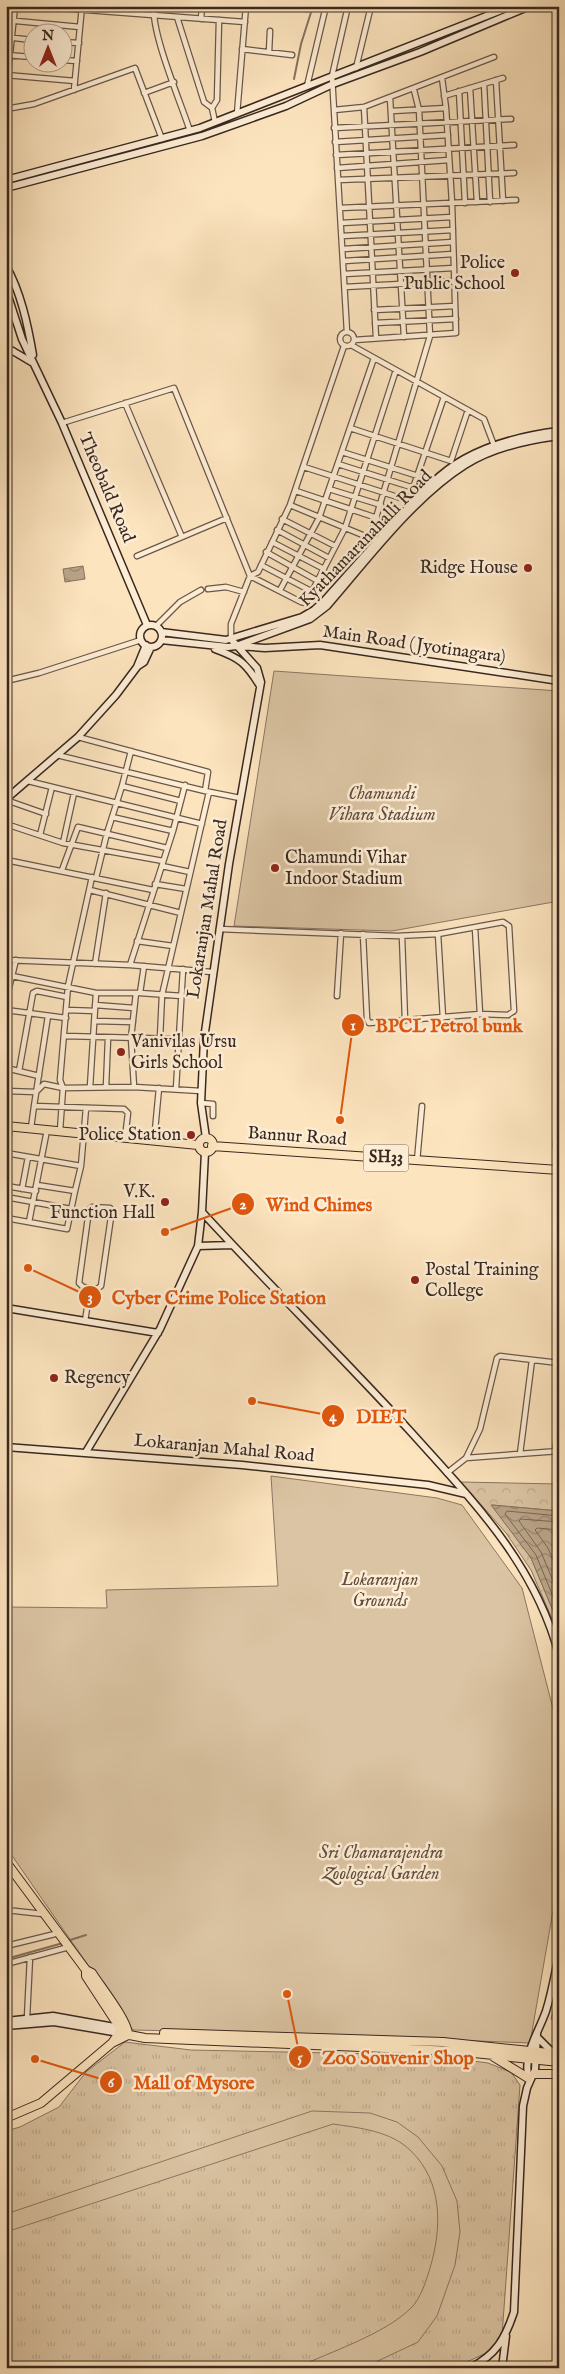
<svg xmlns="http://www.w3.org/2000/svg" width="565" height="2374" viewBox="0 0 565 2374" font-family="'IM FELL English',serif">
<style>
.grass{fill:url(#grass-tufts);stroke:#8a7662}
.forest{fill:url(#forest-crowns);stroke:#8a7662}
.green{fill:#dbc4a3;stroke:#8a7662}
.water{fill:url(#water-waves);stroke:#86725e}
.lines{fill:none;stroke-linecap:round;stroke-linejoin:round}
.shore{stroke:#7a6654;stroke-width:1}
.stream{stroke:#86725e;stroke-width:2}
.street-casing{stroke:#6a5748;stroke-width:7}
.secondary-casing{stroke:#392820;stroke-width:9}
.primary-casing{stroke:#392820;stroke-width:10}
.street{stroke:#fdedd5;stroke-width:4.5}
.secondary{stroke:#fdedd5;stroke-width:6}
.primary{stroke:#fce4be;stroke-width:8}
.poi-dot{fill:#8f2418;stroke:#fdedd5;stroke-width:2}
.labels{text-anchor:middle;dominant-baseline:central;stroke-width:5;stroke-linejoin:round;paint-order:stroke}
.shield{fill:#fdedd5;stroke:#746356;stroke-width:1}
.shield-label{font-size:16px;font-weight:bold;fill:#392820}
.poi-label{font-size:18px;fill:#392820;stroke:#fdedd5;text-anchor:end}
.street-label{font-size:18px;fill:#392820;stroke:#fdedd5}
.park-label{font-size:18px;font-style:italic;fill:#624f41;stroke:#fdedd5}
.leader{fill:none;stroke:#df570d;stroke-width:2}
.callout-dot{fill:#df570d;stroke:#fdedd5;stroke-width:2}
.mark-label{font-size:15px;text-anchor:middle;font-weight:bold;fill:#fff}
.callout-label{font-size:19px;text-anchor:middle;font-weight:bold;fill:#df570d;stroke:#fdedd5;stroke-width:5;stroke-linejoin:round;paint-order:stroke}
</style>
<defs>
<pattern id="grass-tufts" width="24" height="20" patternUnits="userSpaceOnUse" patternTransform="scale(1.25)"><rect width="24" height="20" fill="#dbc4a3"/><path d="M3 7l-1-3M5 7V3M7 7l1-3M15 17l-1-3M17 17v-4M19 17l1-3" fill="none" stroke="#bda88c"/></pattern>
<pattern id="forest-crowns" width="20" height="18" patternUnits="userSpaceOnUse" patternTransform="scale(1.25)"><rect width="20" height="18" fill="#dbc4a3"/><path d="M2 6a3 3 0 1 1 6 0M12 15a3 3 0 1 1 6 0" fill="none" stroke="#bda88c"/></pattern>
<pattern id="water-waves" width="16" height="10" patternUnits="userSpaceOnUse" patternTransform="scale(1.25)"><rect width="16" height="10" fill="#baa488"/><path d="M0 5q4-4 8 0t8 0" fill="none" stroke="#98866f"/></pattern>
</defs>
<rect width="100%" height="100%" fill="#fce4be"/>
<filter id="stains"><feTurbulence type="fractalNoise" baseFrequency=".004" numOctaves="4"/><feColorMatrix values="0 0 0 0 .2 0 0 0 0 .09 0 0 0 0 .02 0 0 0 .5 -.17"/></filter>
<radialGradient id="worn" r=".72"><stop offset=".6" stop-color="#630" stop-opacity="0"/><stop offset="1" stop-color="#630" stop-opacity=".3"/></radialGradient>
<path class="grass" d="M125,2042L191,2050L426,2055L488,2063L511,2072L520,2085L502,2336L486,2353L454,2368H6V2131L20,2127L59,2107L86,2072Z"/>
<path class="forest" d="M461,1482L559,1484V1511L492,1505L531,1558L559,1625V1635L531,1570L506,1533Z
M559,1991V2023L551,2019Z"/>
<path class="green" d="M274,671L559,691V901L392,931L234,926Z
M271,1476L437,1498L462,1505L522,1588L559,1732V1790L553,1911L530,2043L269,2033L133,2030L6,1847V1607L107,1608L106,1590L278,1586Z
M312,2111L370,2113L397,2122L418,2137L442,2166L457,2201L460,2232L455,2265L437,2316L418,2342L363,2368H296C330,2352 385,2334 411,2308C421,2298 426,2281 430,2268C442,2228 443,2182 411,2151C391,2131 360,2128 333,2124L6,2232V2214Z"/>
<path class="water" d="M83,566L85,579L65,582L63,569Z
M491,1505L559,1511V1625L531,1558Z"/>
<g class="lines">
<path class="shore" d="M559,1516L507,1511L505,1514L536,1555L559,1611
M559,1522L521,1519L519,1521L541,1552L559,1595
M559,1530L537,1528L535,1530L548,1548L559,1575"/>
<path class="stream" d="M294,79L301,44L313,6
M67,1941L86,1935
M6,1959L63,1943"/>
<defs>
<path id="street" d="M34,6L245,22
M154,6C151,33 181,103 190,131
M295,6L307,9
M177,17L204,102L212,108L217,100L219,20
M201,19L202,6
M6,20L80,27
M6,37L32,40
M62,42L79,43
M242,49L292,55
M269,52L270,31
M6,55L32,57
M62,60L77,61
M356,68L371,6
M6,75L75,81
M496,80L503,201
M484,84L490,202
M307,86L326,6
M470,88L477,202
M74,90L82,6
M459,91L465,203
M6,93L15,6
M144,93L174,82
M444,96L503,78
M390,98L404,337
M364,107L376,338
M212,108L215,122
M6,109L34,104L135,68L162,139
M334,110L364,107L494,57
M392,111L446,108
M237,114L246,6
M334,128L511,119
M335,142L448,135
M336,155L514,145
M337,168L449,160
M338,180L514,173
M340,208L516,200
M341,223L452,217
M342,236L453,230
M343,249L453,242
M344,261L453,254
M344,274L454,268
M345,287L455,281
M374,310L455,306
M375,323L456,319
M347,332L332,76L348,6
M340 339a7 7 0 1 1 14 0a7 7 0 1 1-14 0Z
M354,340L456,333L452,203L446,108L442,78
M351,345L484,419L495,448
M125,403L182,537
M62,423L174,388L250,576L301,602L306,603L345,528L396,370
M350,428L451,461L468,410
M342,452L418,476
M338,464L414,488
M304,467L413,502
M329,489L381,505
M296,491L377,518
M409,500L444,397
M290,505L377,541
M282,519L335,546
M277,530L329,558
M370,538L430,336L419,110L414,90
M272,542L324,569
M266,552L318,581
M137,556L227,518
M261,565L313,592
M208,589L226,587L244,592
M280,590L319,518L374,358
M156,626L180,602L201,590
M231,639V624L250,576L258,572L290,505L344,346
M6,681L39,673L141,640
M78,737L208,772L205,791
M131,751L122,786L181,801
M57,755L205,791L240,798
M28,781L202,824
M6,800L46,814
M112,817L173,831
M6,824L63,843L163,861
M40,835L52,787
M63,843L74,793
M6,860L153,890
M162,866L190,872
M62,870L78,827L167,848
M96,878L107,833L122,786
M155,884L186,889
M90,890L181,913
M475,928L480,1014
M219,929L397,936L438,934L503,922L509,926L514,1011L508,1015L480,1014L369,1023L367,1019L363,934
M438,934L443,1018
M402,936L405,1020
M137,941L173,946
M6,960L130,965L212,972
M95,964L106,893
M130,965L173,831L185,785
M12,976L96,993H140L182,996
M140,993L144,966
M337,996L341,933
M6,1000L16,960
M95,1005L134,1008
M6,1010L66,1018
M67,1010L95,1011
M48,1016L34,1106L124,1109L128,1113L125,1138
M95,1021L133,1022
M65,1036L179,1039
M160,1038L162,995L209,792
M6,1068L39,1076
M19,1071L33,993L37,991L67,997
M559,1071L556,1147L559,1151
M90,1087L96,993
M106,1087L108,1038
M134,1087L131,1038L136,993
M176,1089L183,969
M6,1091L36,1092L44,1084L63,1088L134,1087L201,1091
M201,1103L213,1104V1116
M31,1128L34,1106
M60,1131L63,1088L60,1080L68,986L92,877
M154,1141L159,1088
M6,1153L81,1166
M6,1155L10,1127
M417,1161L422,1106
M6,1186L36,1191
M22,1189L28,1157
M75,1191L81,1166L86,1108
M6,1197L71,1209
M92,1207L110,1208L112,1210L101,1286L97,1289L83,1287L79,1283L89,1210Z
M6,1218L67,1229L75,1191L37,1185
M29,1222L47,1130
M85,1321L90,1289
M555,1451L559,1421
M520,1454L532,1360
M466,1458L559,1451
M447,1473L466,1458L480,1429L497,1358L500,1356L559,1363
M6,1910L43,1914
M6,1946L59,1933
M6,1964L69,1947
M27,2018L30,1957"/>
<path id="secondary" d="M6,180L200,128L512,6
M6,188L202,136L286,106L333,84L420,52L530,6
M6,266C21,292 28,326 33,355
M6,290L22,339L62,423L147,625
M6,347L33,363
M140 636a11 11 0 1 1 22 0a11 11 0 1 1-22 0Z
M161,632L226,640L302,617L314,610L324,601C348,574 372,547 396,521C416,499 437,474 464,459C493,443 526,435 559,431
M161,640L228,647L236,646L310,619L327,606C367,560 413,498 465,465C492,448 527,440 559,436
M238,646L265,648L320,645L559,681
M215,649C240,658 246,663 260,686
M138,666L144,662L151,647
M6,799L78,737L116,695L137,667L146,645
M206,1138L201,1103L204,1039L229,864L261,682L257,668L231,639
M202,1212C270,1286 342,1357 410,1431C472,1500 535,1563 559,1655
M198,1246L232,1245
M6,1308L158,1333
M6,1447L242,1465L428,1485L466,1494
M86,1452L160,1329L198,1246L202,1212L205,1152
M6,2021L53,2016L120,2028
M6,2026L54,2022L119,2033
M537,2037L550,2050L557,2053
M529,2080C522,2055 538,2034 546,2011C552,1992 555,1973 559,1954
M470,2368C496,2355 505,2339 514,2312L523,2106L527,2088L535,2070L537,2034
M502,2368L506,2336"/>
<path id="primary" d="M6,1126L198,1145
M199 1145a7 7 0 1 1 14 0a7 7 0 1 1-14 0Z
M212,1146L559,1170
M6,1862L86,1970L92,1973C100,1986 129,2022 128,2035L112,2043L119,2033L120,2028L86,1976V1970
M119,2033L145,2038L455,2051L559,2062
M164,2033L443,2042L559,2054
M494,2057L528,2078
M534,2074H559
M6,2118L41,2103L112,2043"/>
</defs>
<use href="#street" class="street-casing"/>
<use href="#secondary" class="secondary-casing"/>
<use href="#primary" class="primary-casing"/>
<use href="#street" class="street"/>
<use href="#secondary" class="secondary"/>
<use href="#primary" class="primary"/>
</g>
<g class="poi-dot">
<circle cx="515" cy="273" r="5"/>
<circle cx="528" cy="568" r="5"/>
<circle cx="275" cy="868" r="5"/>
<circle cx="121" cy="1052" r="5"/>
<circle cx="191" cy="1135" r="5"/>
<circle cx="165" cy="1202" r="5"/>
<circle cx="415" cy="1280" r="5"/>
<circle cx="54" cy="1378" r="5"/>
</g>
<g class="labels">
<rect class="shield" x="363.5" y="1144.5" width="45" height="27" rx="4"/>
<g class="shield-label">
<text x="386" y="1158">SH33</text>
</g>
<g class="poi-label">
<text x="505" y="263">Police<tspan x="505" dy="21">Public School</tspan></text>
<text x="518" y="568">Ridge House</text>
<text x="285" y="858" text-anchor="start">Chamundi Vihar<tspan x="285" dy="21">Indoor Stadium</tspan></text>
<text x="131" y="1042" text-anchor="start">Vanivilas Ursu<tspan x="131" dy="21">Girls School</tspan></text>
<text x="181" y="1135">Police Station</text>
<text x="155" y="1192">V.K.<tspan x="155" dy="21">Function Hall</tspan></text>
<text x="425" y="1270" text-anchor="start">Postal Training<tspan x="425" dy="21">College</tspan></text>
<text x="64" y="1378" text-anchor="start">Regency</text>
</g>
<g class="street-label">
<text transform="translate(106 488) rotate(67)">Theobald Road</text>
<text transform="translate(366 539) rotate(-46)">Kyathamaranahalli Road</text>
<text transform="translate(414 645) rotate(8)">Main Road (Jyotinagara)</text>
<text transform="translate(208 909) rotate(-81)">Lokaranjan Mahal Road</text>
<text transform="translate(297 1137) rotate(4)">Bannur Road</text>
<text transform="translate(224 1449) rotate(5)">Lokaranjan Mahal Road</text>
</g>
<g class="park-label">
<text x="382" y="794">Chamundi<tspan x="382" dy="21">Vihara Stadium</tspan></text>
<text x="380" y="1580">Lokaranjan<tspan x="380" dy="21">Grounds</tspan></text>
<text x="381" y="1853">Sri Chamarajendra<tspan x="381" dy="21">Zoological Garden</tspan></text>
</g>
</g>
<path class="leader" d="M340 1120L353 1025M165 1232L243 1204M28 1268L90 1297M252 1401L333 1416M287 1994L300 2057M35 2059L111 2082"/>
<g class="callout-dot">
<circle cx="340" cy="1120" r="5"/>
<circle cx="165" cy="1232" r="5"/>
<circle cx="28" cy="1268" r="5"/>
<circle cx="252" cy="1401" r="5"/>
<circle cx="287" cy="1994" r="5"/>
<circle cx="35" cy="2059" r="5"/>
<circle cx="353" cy="1025" r="12"/>
<circle cx="243" cy="1204" r="12"/>
<circle cx="90" cy="1297" r="12"/>
<circle cx="333" cy="1416" r="12"/>
<circle cx="300" cy="2057" r="12"/>
<circle cx="111" cy="2082" r="12"/>
</g>
<g class="mark-label">
<text x="353" y="1030">1</text>
<text x="243" y="1209">2</text>
<text x="90" y="1302">3</text>
<text x="333" y="1421">4</text>
<text x="300" y="2062">5</text>
<text x="111" y="2087">6</text>
</g>
<g class="callout-label">
<text x="449" y="1032">BPCL Petrol bunk</text>
<text x="319" y="1211">Wind Chimes</text>
<text x="219" y="1304">Cyber Crime Police Station</text>
<text x="381" y="1423">DIET</text>
<text x="398" y="2064">Zoo Souvenir Shop</text>
<text x="194" y="2089">Mall of Mysore</text>
</g>
<rect width="565" height="2374" fill="none" stroke="#fce4be" stroke-width="25"/>
<rect x="8" y="8" width="550" height="2359" fill="none" stroke="#392820" stroke-width="2.5"/>
<rect x="12" y="12" width="540" height="2349" fill="none" stroke="#392820"/>
<g transform="translate(48 48)"><circle r="24" fill="#fdedd5" stroke="#af9e8d"/>
<path d="M0-4L9 19L0 12L-9 19Z" fill="#8f2418"/>
<text y="-8" font-size="14" font-weight="bold" text-anchor="middle" fill="#392820">N</text>
</g>
<rect width="100%" height="100%" filter="url(#stains)"/>
<rect width="100%" height="100%" fill="url(#worn)"/>
</svg>
